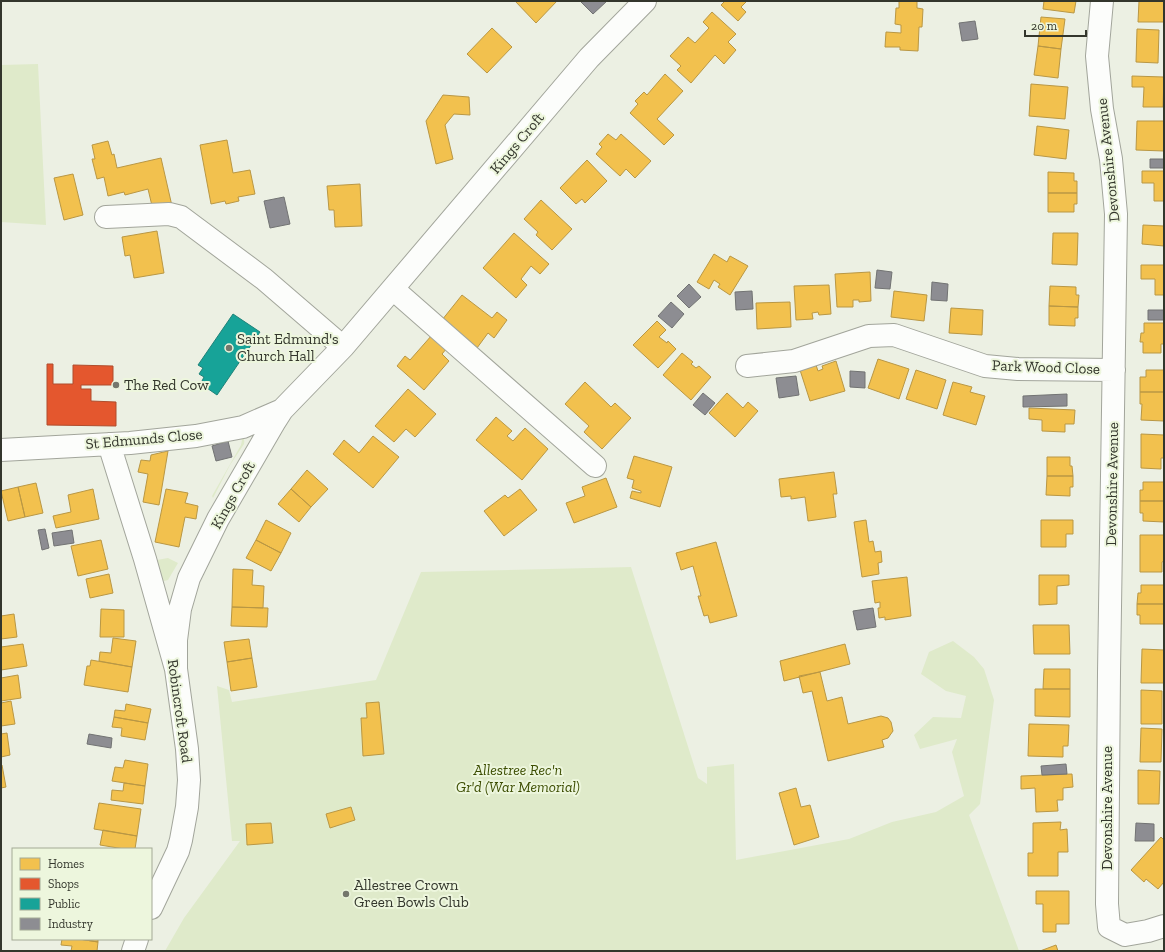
<svg xmlns="http://www.w3.org/2000/svg" width="1165" height="952" viewBox="0 0 1165 952" font-family="'Zilla Slab',serif">
<style>
.green{fill:#dfeaca}
.homes{fill:#f2c14e;stroke:#b99744}
.shops{fill:#e4572e;stroke:#af4d2d}
.public{fill:#17a398;stroke:#1f8278}
.industry{fill:#8d8d92;stroke:#727373}
.lines{fill:none;stroke-linecap:round;stroke-linejoin:round}
.minor-casing{stroke:#a2a59b;stroke-width:24}
.minor{stroke:#fcfdfb;stroke-width:22}
.poi-dot{fill:#74776c;stroke:#edf6dd;stroke-width:1.5}
.labels{text-anchor:middle;dominant-baseline:central;stroke-width:4;stroke-linejoin:round;paint-order:stroke}
.street-label{font-size:15px;fill:#33362c;stroke:#edf6dd}
.poi-label{font-size:15px;fill:#33362c;stroke:#edf6dd;text-anchor:start}
.park-label{font-size:15px;font-style:italic;fill:#3c4d01;stroke:#edf6dd}
</style>
<rect width="100%" height="100%" fill="#ecf0e3"/>
<path class="green" d="M38,64L46,225L1,222V65Z
M236,434H241C243,437 245,439 244,444L230,465L213,498L212,496L241,445L242,440L239,436H237L210,445L209,443Z
M168,558L178,563L168,580L164,581L162,579L157,560Z
M631,567L698,778L707,784V767L734,764L736,860L849,839L892,822L936,812L964,796L952,752L957,739L920,749L914,735L933,717L961,718L966,696L946,691L921,674L929,652L953,641L974,657L984,669L994,700L980,804L969,815L1019,951H165L184,918L240,841H232L217,686L229,690L232,702L376,680L421,572Z"/>
<path class="homes" d="M515,1H557L536,23Z
M725,1H747L741,7L746,12L738,21L721,5Z
M899,1H917V8L923,9L922,27H919L918,51L900,50V47H885L886,32L901,33V25L895,24L896,8H899Z
M1044,1H1076L1074,13L1043,9Z
M1139,1H1164V22H1138Z
M712,12L736,34L728,42L736,50L724,64L715,55L691,83L677,70L681,66L670,56L688,37L695,43L709,28L703,22Z
M1041,17L1065,19L1061,49L1038,46Z
M492,28L512,47L487,73L467,54Z
M1137,29L1159,30L1158,63L1136,62Z
M1038,46L1061,49L1058,78L1034,75Z
M665,74L683,91L657,119L674,135L664,145L630,113L638,104L635,101L644,92L647,95Z
M1132,76L1164,77L1163,107H1143L1144,87H1132Z
M1031,84L1068,87L1065,119L1029,116Z
M443,95L469,97L470,115L454,114L445,125L453,159L436,164L426,121Z
M1137,121H1164V151L1136,150Z
M1037,126L1069,130L1066,159L1034,155Z
M608,134L616,140L621,134L651,161L635,178L626,169L620,176L596,154L602,147L599,144Z
M227,140L233,173L250,170L255,194L238,197L239,201L226,204L225,201L211,204L200,145Z
M108,141L112,155L114,154L117,168L161,158L172,206L153,210L148,189L125,195L124,192L108,196L104,177L97,179L92,159H95L92,145Z
M587,160L607,181L585,203L582,199L576,204L560,188Z
M1142,171H1164V201H1154V183H1142Z
M1048,172L1074,173V181H1077V193H1048Z
M73,174L83,215L64,220L54,178Z
M360,184L362,226L335,227L334,210H329L327,186Z
M1048,193H1077V204H1074V212H1048Z
M541,200L572,229L552,250L536,235L538,232L524,219Z
M1143,225L1164,226V246L1142,244Z
M157,231L164,273L134,278L130,255L125,256L122,237Z
M514,233L549,264L540,274L531,266L521,279L527,285L516,298L483,268Z
M1053,233H1078L1077,265L1052,264Z
M714,254L727,262L730,256L748,266L730,295L718,287L720,284L714,280L709,289L697,282Z
M1141,265H1164V295H1155V279H1141Z
M870,272L871,301L859,302V300H853V307H837L835,274Z
M829,285L831,314L819,315L818,312L812,313L813,319L796,320L794,286Z
M1050,286L1076,287V295H1079L1078,307L1049,306Z
M894,291L927,295L924,321L891,317Z
M462,295L492,318L497,312L507,320L494,338L488,333L477,348L442,320Z
M790,302L791,327L757,329L756,303Z
M1049,306L1078,307V318H1075V326L1049,325Z
M951,308L983,310L982,335L949,333Z
M657,321L666,330L659,337L667,343L668,341L676,349L658,368L633,345Z
M1144,323H1164V344H1161V353H1143V342H1140L1141,333H1144Z
M432,335L447,348L442,354L449,361L424,390L397,366L405,356L410,360Z
M682,353L693,362L691,364L696,368L699,366L711,377L691,400L663,375Z
M878,359L909,369L899,399L868,388Z
M836,361L845,391L810,401L800,370L816,365L818,371L823,369L822,366Z
M916,370L946,380L937,409L906,399Z
M1146,370H1164V392H1140V377H1146Z
M585,382L611,407L615,403L631,418L602,449L584,432L589,426L565,404Z
M953,382L972,387L970,392L985,396L976,425L943,415Z
M408,389L436,414L415,437L406,429L394,442L375,426Z
M1140,392H1164V421L1141,420L1142,404H1140Z
M727,393L743,408L748,402L758,411L735,437L709,413Z
M1029,408L1075,410L1074,424H1065V432L1042,431V420L1029,419Z
M496,417L512,431L507,436L513,441L525,428L548,449L522,480L476,440Z
M1141,434L1164,435V458H1161V469L1141,468Z
M373,436L399,457L373,488L333,454L344,440L359,453Z
M168,451L159,505L143,502L148,474L138,472L141,460L150,461L151,455Z
M634,456L672,467L660,507L630,498L632,491L641,493V491L632,488L634,480L627,478Z
M1047,457H1070V466H1072L1073,476H1047Z
M307,470L328,489L311,507L291,489Z
M834,472L837,494H833L836,517L808,521L805,497L791,499V496L781,497L779,479Z
M1047,476H1073V487H1070V496L1046,495Z
M606,478L617,507L574,523L566,503L585,496L582,487Z
M1143,482H1164V501H1140V490H1143Z
M36,483L43,513L25,517L18,487Z
M18,487L25,517L8,521L1,491Z
M93,489L99,519L56,528L53,516L71,512L68,495Z
M166,489L188,493L185,503L198,506L196,519L185,517L179,547L155,542Z
M291,489L311,507L299,522L278,504Z
M520,489L537,510L504,536L484,511L505,495L508,498Z
M1140,501H1164V522L1143,521V513H1140Z
M266,520L291,533L281,553L256,540Z
M866,520L869,542L873,541L875,552L881,551L882,562L878,563L879,574L862,577L854,522Z
M1041,520H1073V534H1066V547H1041Z
M1140,535H1164V561L1162,562V572H1140Z
M101,540L108,569L78,576L71,546Z
M256,540L281,553L271,571L246,558Z
M716,542L737,616L710,623L708,615L704,616L698,596H701L693,566L681,570L676,553Z
M233,569L253,570L252,585L264,586L263,608L232,607Z
M109,574L113,593L90,598L86,579Z
M1039,575H1069V585L1057,586V604L1039,605Z
M907,577L911,616L885,620V617L879,618L878,608H880V602L875,603L872,581Z
M1141,585H1164V604H1137L1138,593H1141Z
M1137,604H1164V624H1140V615H1137Z
M232,607L268,608L267,627L231,626Z
M101,609L124,610V637H100Z
M14,614L17,637L1,639V616Z
M1033,625H1069L1070,654H1034Z
M113,638L136,641L132,667L99,661L100,652L111,653Z
M249,639L252,658L227,662L224,642Z
M23,644L27,666L1,670V647Z
M845,644L850,664L784,681L780,661Z
M1142,649L1164,650V683H1141Z
M252,658L257,687L231,691L227,662Z
M91,660L132,667L128,692L84,685L87,666H90Z
M1044,669H1070V689H1043Z
M820,672L827,701L842,697L848,724L881,716L888,718L891,722L893,731L888,738L882,740L884,747L828,761L812,691L803,693L799,676Z
M18,675L21,698L1,701V678Z
M1035,689H1070V717L1035,716Z
M1141,690L1162,691V724H1141Z
M11,701L15,724L1,726V703Z
M379,702L384,754L363,756L361,718H367L366,703Z
M126,704L151,709L148,723L114,717L115,710L125,711Z
M114,717L148,723L145,740L121,736L122,728L112,727Z
M1029,724L1069,725L1068,746H1063V757L1028,756Z
M1141,728L1162,729L1161,762H1140Z
M7,733L10,755L1,757V734Z
M125,760L148,764L145,786L112,781L115,767L123,768Z
M1,765H2L6,787L1,788Z
M1138,770L1160,771L1159,804H1138Z
M1072,774L1073,787L1063,788V800H1057L1058,811L1036,812L1035,788L1021,789V776Z
M124,783L145,786L143,804L111,800L112,790L123,791Z
M796,788L801,807L810,805L819,837L794,845L779,793Z
M99,803L141,809L137,836L94,829Z
M351,807L355,820L330,828L326,814Z
M1061,822L1060,830L1067,829L1068,852H1058V876H1028V853H1033V823Z
M271,823L273,843L247,845L246,824Z
M103,830L137,836L135,849H124L100,845Z
M1161,837L1164,840V882L1158,889L1146,879L1144,882L1131,870Z
M1036,891H1069V924H1056V932H1043V904H1036Z
M62,939H79L98,942L97,951H71L72,946L61,945Z
M79,939H98V942Z
M1056,945L1058,951H1040Z"/>
<path class="shops" d="M47,364H53V384H73V365L113,366V385H81V389H91V401L116,402V426L47,425Z"/>
<path class="public" d="M233,314L260,332L217,395L204,386L206,384L202,381L204,377L199,374L203,368L198,365Z"/>
<path class="industry" d="M582,1H607L593,14L581,2Z
M975,21L978,39L962,41L959,23Z
M1150,159H1164V168H1150Z
M284,197L290,224L270,228L264,201Z
M877,270L892,272L890,289L875,288Z
M932,282L948,284L947,301L931,300Z
M689,284L701,297L689,308L677,296Z
M752,291L753,309L736,310L735,292Z
M671,302L684,314L672,328L658,316Z
M1148,310H1164V320H1148Z
M850,371L865,372V388L850,387Z
M796,376L799,395L779,398L776,378Z
M703,393L715,403L705,415L693,405Z
M1067,394V406L1023,407V396Z
M228,441L232,457L216,461L212,446Z
M45,529L49,548L42,550L38,530Z
M72,530L74,543L54,546L52,533Z
M873,608L876,627L857,630L853,611Z
M89,734L112,738L111,748L87,744Z
M1066,764L1067,774L1042,775L1041,766Z
M1136,823L1154,824V841H1135Z"/>
<g class="lines">
<defs>
<path id="minor" d="M1102,1L1097,56L1102,109L1111,159L1116,214L1109,673L1107,904L1109,927L1125,935L1148,931L1164,926
M106,217L169,214L181,217L264,279L343,347
M393,289L595,466
M747,366L794,361L869,336L894,335L985,366L1018,369L1114,370
M109,444L145,559L176,669L187,749L189,780L187,807L181,840L178,851L151,908
M1,450L130,443L196,436L243,427L282,410
M176,669V640L180,609L189,578L218,519L275,421L282,410L343,347L589,58L645,1
M133,951L137,939"/>
</defs>
<use href="#minor" class="minor-casing"/>
<use href="#minor" class="minor"/>
</g>
<g class="poi-dot">
<circle cx="229" cy="348" r="4"/>
<circle cx="116" cy="385" r="4"/>
<circle cx="346" cy="894" r="4"/>
</g>
<g class="labels">
<g class="street-label">
<text transform="translate(517 143) rotate(-50)">Kings Croft</text>
<text transform="translate(1108 160) rotate(-96)">Devonshire Avenue</text>
<text transform="translate(1046 367) rotate(2)">Park Wood Close</text>
<text transform="translate(144 439) rotate(-5)">St Edmunds Close</text>
<text transform="translate(1112 484) rotate(-89)">Devonshire Avenue</text>
<text transform="translate(233 495) rotate(-61)">Kings Croft</text>
<text transform="translate(180 711) rotate(82)">Robincroft Road</text>
<text transform="translate(1107 808) rotate(-90)">Devonshire Avenue</text>
</g>
<g class="poi-label">
<text x="237" y="339">Saint Edmund's<tspan x="237" dy="17">Church Hall</tspan></text>
<text x="124" y="385">The Red Cow</text>
<text x="354" y="885">Allestree Crown<tspan x="354" dy="17">Green Bowls Club</tspan></text>
</g>
<g class="park-label">
<text x="518" y="770">Allestree Rec'n<tspan x="518" dy="17">Gr'd (War Memorial)</tspan></text>
</g>
</g>
<rect width="1165" height="952" fill="none" stroke="#33362c" stroke-width="4"/>
<rect x="12" y="848" width="140" height="92" fill="#edf6dd" stroke="#a3a996"/>
<rect x="20" y="858" width="20" height="12" fill="#f2c14e" stroke="#a3a996"/>
<text x="48" y="868" font-size="12" fill="#33362c">Homes</text>
<rect x="20" y="878" width="20" height="12" fill="#e4572e" stroke="#a3a996"/>
<text x="48" y="888" font-size="12" fill="#33362c">Shops</text>
<rect x="20" y="898" width="20" height="12" fill="#17a398" stroke="#a3a996"/>
<text x="48" y="908" font-size="12" fill="#33362c">Public</text>
<rect x="20" y="918" width="20" height="12" fill="#8d8d92" stroke="#a3a996"/>
<text x="48" y="928" font-size="12" fill="#33362c">Industry</text>
<path d="M1025 30v6h61v-6" fill="none" stroke="#33362c" stroke-width="2"/>
<text x="1031" y="30" font-size="12" fill="#33362c" stroke="#edf6dd" stroke-width="3" paint-order="stroke">20 m</text>
</svg>
